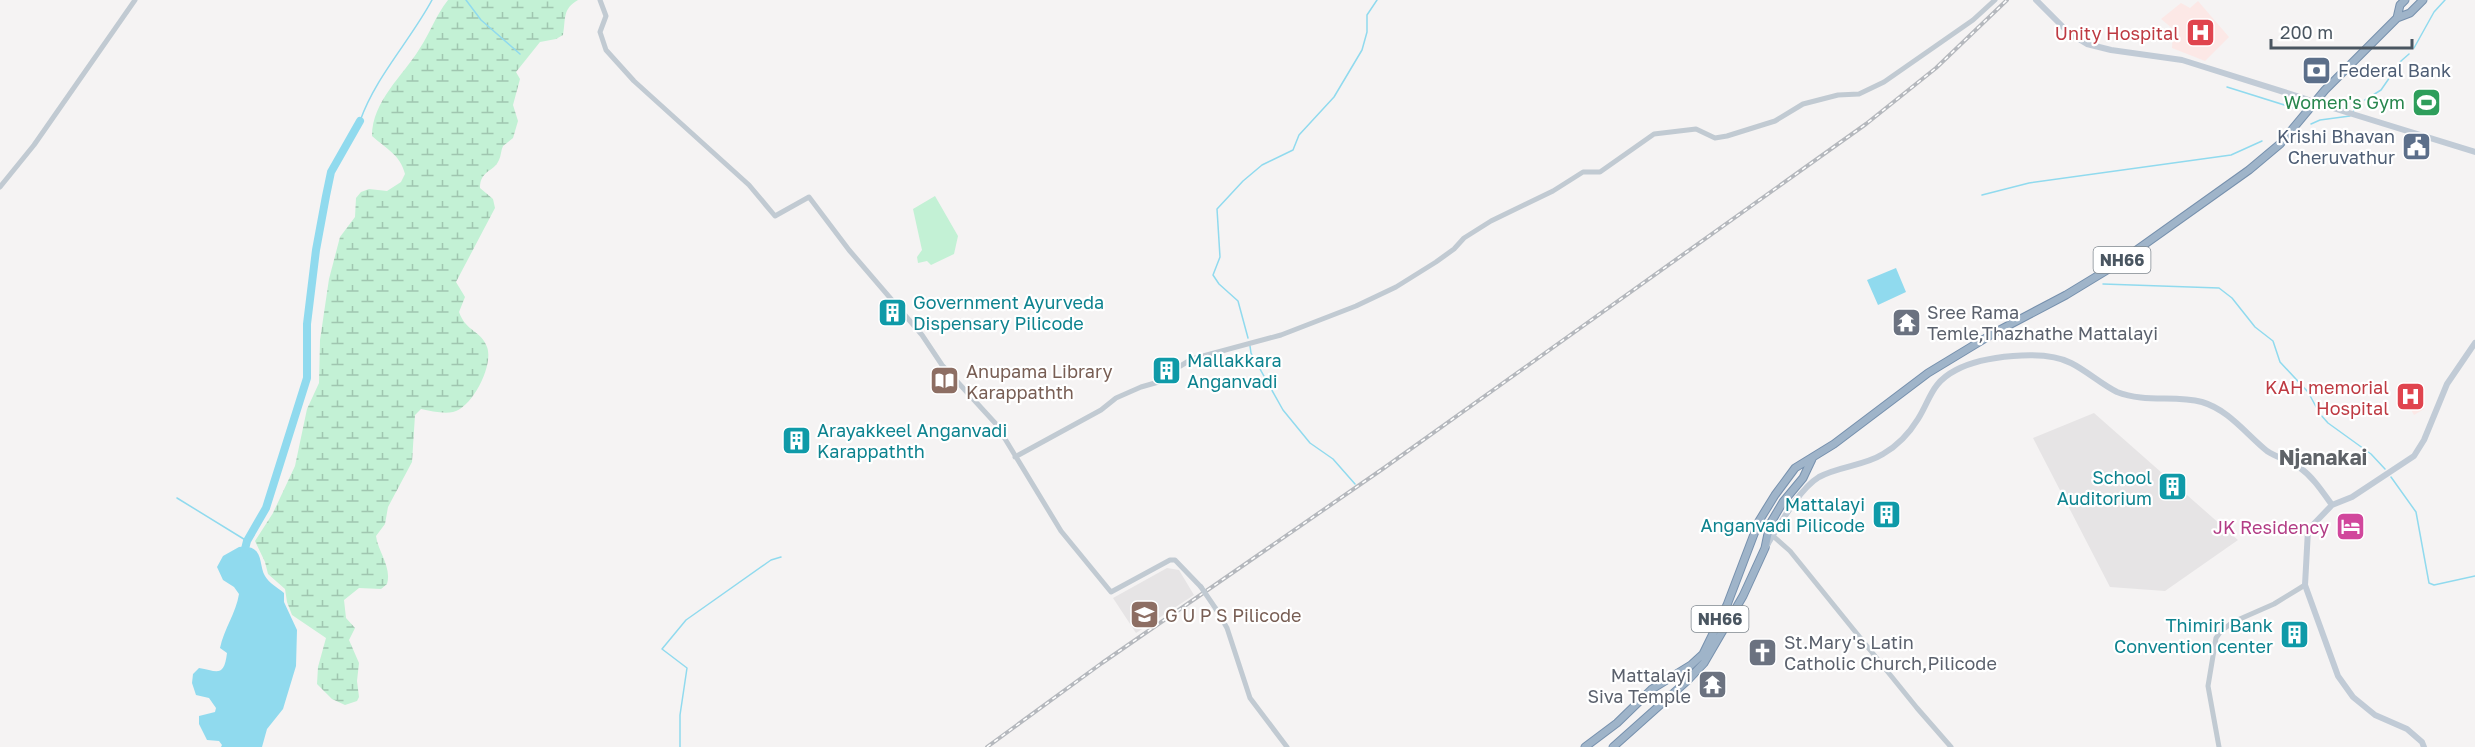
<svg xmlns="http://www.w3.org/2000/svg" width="2475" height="747" viewBox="0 0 2475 747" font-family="'Golos Text',sans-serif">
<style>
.education{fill:#e6e4e5}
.medical{fill:#fce8e6}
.wetland{fill:url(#wetland-marsh)}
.park{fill:#c3f1d5}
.water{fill:#90daee}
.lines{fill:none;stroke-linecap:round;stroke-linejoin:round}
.stream{stroke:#90daee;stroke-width:1.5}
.river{stroke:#90daee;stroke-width:8}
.trunk-casing{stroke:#7690ad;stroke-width:9}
.tertiary{stroke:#c1cad2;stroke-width:5}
.secondary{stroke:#c1cbd6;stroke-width:6}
.trunk{stroke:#9fb4c9;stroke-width:7}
.rail-casing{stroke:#b5b8bd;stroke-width:4}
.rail{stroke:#fff;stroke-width:1.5;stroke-dasharray:4.5;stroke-linecap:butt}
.tertiary-bridge{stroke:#c1cad2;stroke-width:5}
.secondary-bridge{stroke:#c1cbd6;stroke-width:6}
.labels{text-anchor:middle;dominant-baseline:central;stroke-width:4.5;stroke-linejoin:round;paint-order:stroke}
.shield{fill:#fff;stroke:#808990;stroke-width:1.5}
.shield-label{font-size:16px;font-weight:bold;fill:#4a5661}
.health-label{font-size:18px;fill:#be3a42;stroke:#fff;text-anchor:end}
.service-label{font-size:18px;fill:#4e5e75;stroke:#fff;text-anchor:start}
.leisure-label{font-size:18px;fill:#27864d;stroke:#fff;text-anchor:end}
.culture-label{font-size:18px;fill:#0d838f;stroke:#fff;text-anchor:start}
.worship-label{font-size:18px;fill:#5b616d;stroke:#fff;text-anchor:start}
.education-label{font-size:18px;fill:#785e54;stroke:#fff;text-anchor:start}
.hotel-label{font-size:18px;fill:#b23c85;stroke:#fff;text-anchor:end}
.quarter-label{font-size:21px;font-weight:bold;fill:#5f6368;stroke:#fff}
</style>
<defs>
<pattern id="wetland-marsh" width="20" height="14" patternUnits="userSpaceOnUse" patternTransform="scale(1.5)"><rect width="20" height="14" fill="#c3f1d5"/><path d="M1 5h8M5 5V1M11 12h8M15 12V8" fill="none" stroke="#a0c6b0"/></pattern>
</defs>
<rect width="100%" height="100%" fill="#f5f3f3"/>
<path class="education" d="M2094,413L2238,540L2165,591L2110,587L2033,438Z
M1167,568L1179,570L1194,595L1136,633L1113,598Z"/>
<path class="medical" d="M2198,1L2229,37L2205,61L2172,48L2173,29L2161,19L2181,3L2190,8Z
M2407,381L2424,409L2414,415L2398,386Z"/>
<path class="wetland" d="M448,0H578C562,9 566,19 563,35L556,39L540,42L516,72L520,79L513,105L518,121L513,138L503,146C501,150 501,156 499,160C494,172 480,170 480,188L493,199L495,208L456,282L465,297L459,312C466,332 481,330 487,347C494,365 472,408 453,412C443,414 431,411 421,409L415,415L412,462L388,507L385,524L376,536C378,552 392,567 387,584L381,589L359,588L344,600L346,618L355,628L349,640L359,663L357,681L359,697L357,701L345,705L332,699L317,684L318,667L326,638L292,615L287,602L285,589L268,574L265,562L255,541L273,513L295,466L307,409L319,383L320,340L329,279L340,237L355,217L356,198L361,192L369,189L387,191L401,182L405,174C400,154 386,149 372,136C372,101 403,76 420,48C430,33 436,15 448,0Z"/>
<path class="park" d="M935,196L958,236L954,254L931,265L927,261L918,263L917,257L922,250L913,209Z"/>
<path class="water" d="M1896,268L1906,292L1878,305L1867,280Z
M239,547C265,544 258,564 265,576C269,583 278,588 284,593V602L297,630L296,666L283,709L267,729L262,747H221L222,745L219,741L207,740L199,724V716L215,712L216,708L209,698L196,695L192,683L193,674L199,668C217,671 224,678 227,653L220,648C224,629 236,613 239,594L234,587L223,580L217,567L223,556Z"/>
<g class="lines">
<path class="stream" d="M466,0L481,20L520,54
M2414,48L2434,12L2445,0
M2227,87L2294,108
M2365,100L2381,90L2401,61L2409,54
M2353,112L2357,105
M360,121C376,76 410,41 432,0
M2311,124L2320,120L2350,116
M1982,195L2029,183L2231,155L2262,141
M2103,284L2219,288L2232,298L2255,327L2273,341L2280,362L2308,392L2320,414L2328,423L2371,454L2385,469
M1248,338L1238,301L1219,284L1213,275L1220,257L1217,209L1243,181L1262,165L1293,150L1299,135L1334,97L1362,50L1367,32V15L1377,0
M1250,346L1251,353L1283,410L1310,443L1333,459L1355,484
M2391,477L2416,512L2429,583L2434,585L2475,576
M177,498L247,541
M680,747V715L687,668L662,649L686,620L771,560L781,557"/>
<path class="river" d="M243,557L247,541L266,508L307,378V324L316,250L326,196L331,172L360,121"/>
<defs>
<path id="trunk" d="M2397,18L2400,5L2405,0
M1585,747L1617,723L1652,689L1691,665L1703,654L1727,605L1759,521L1775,495L1795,468L1834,444L1928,373L1994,333L2066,295L2117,264L2249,170L2280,144L2325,90L2397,18L2410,13L2423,0
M1613,747L1687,681L1704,663L1743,596L1765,548L1770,524L1783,502L1803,478L1812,459"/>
</defs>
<use href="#trunk" class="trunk-casing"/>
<path class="tertiary" d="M600,0L606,16L600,32L606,50L634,81L749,185L775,216L809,197L849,250L922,335L942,365L996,424L1061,531L1111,592L1170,560H1175L1201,587
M0,187L34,145L135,0
M1015,457L1101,410L1116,398L1141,387L1162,381L1177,368L1192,359L1281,335L1356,306L1396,287L1436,262L1454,249L1464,238L1491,221L1553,191L1583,172H1600L1654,134L1696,129L1715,138L1727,136L1775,121L1803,104L1838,95L1859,94L1884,82L1973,20L1995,0
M1773,536L1790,551L1917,708L1951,747
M1216,609L1227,628L1250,698L1287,747
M2219,747L2208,686L2216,638L2221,631L2233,622L2274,604L2305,585"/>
<path class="secondary" d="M2036,0L2069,33L2087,44L2111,50L2182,60L2300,97
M2320,104L2475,152
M1767,545C1779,526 1799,489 1819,477C1839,466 1864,466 1883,454C1897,446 1910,432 1918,419C1931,398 1931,383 1956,370C1982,356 2044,349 2071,363C2087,371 2101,384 2117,392C2145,403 2174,395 2202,402C2229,410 2246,434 2267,451C2277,458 2290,460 2299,467C2313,477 2322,491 2332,505
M2424,747L2422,742L2407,729L2375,715L2353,697L2338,676L2305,585L2308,530L2332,505L2352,497L2414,456L2424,440L2447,384L2475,343"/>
<use href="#trunk" class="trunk"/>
<defs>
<path id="rail" d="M987,747L1102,663L1384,468L1866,124L1936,68L2007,0"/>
</defs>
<use href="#rail" class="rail-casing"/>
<use href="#rail" class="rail"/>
<path class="tertiary-bridge" d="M1201,587L1216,609"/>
<path class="secondary-bridge" d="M2300,97L2320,104"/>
</g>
<defs>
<symbol id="hospital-square" viewBox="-11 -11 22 22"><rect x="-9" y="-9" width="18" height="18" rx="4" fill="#e0444e" stroke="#fff"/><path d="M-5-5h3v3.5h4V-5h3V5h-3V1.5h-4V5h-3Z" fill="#fff"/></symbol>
<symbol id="bank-square" viewBox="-11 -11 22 22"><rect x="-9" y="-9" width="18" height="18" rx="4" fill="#5c6f8a" stroke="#fff"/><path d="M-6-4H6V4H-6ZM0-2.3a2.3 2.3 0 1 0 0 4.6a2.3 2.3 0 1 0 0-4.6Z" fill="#fff"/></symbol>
<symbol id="stadium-square" viewBox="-11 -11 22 22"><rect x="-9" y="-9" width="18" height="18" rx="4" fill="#2e9e5b" stroke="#fff"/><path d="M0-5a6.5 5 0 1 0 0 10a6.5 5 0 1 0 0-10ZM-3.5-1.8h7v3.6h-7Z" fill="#fff"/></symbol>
<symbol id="civic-square" viewBox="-11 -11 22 22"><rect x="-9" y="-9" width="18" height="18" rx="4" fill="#5c6f8a" stroke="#fff"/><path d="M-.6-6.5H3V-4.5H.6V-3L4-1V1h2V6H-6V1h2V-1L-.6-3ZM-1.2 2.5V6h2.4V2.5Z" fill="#fff"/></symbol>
<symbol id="building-square" viewBox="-11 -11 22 22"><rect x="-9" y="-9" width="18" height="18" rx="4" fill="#0f9aa8" stroke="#fff"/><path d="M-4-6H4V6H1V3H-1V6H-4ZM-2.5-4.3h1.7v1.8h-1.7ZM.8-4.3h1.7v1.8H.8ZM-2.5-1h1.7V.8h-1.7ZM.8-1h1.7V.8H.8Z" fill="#fff"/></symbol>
<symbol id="temple-square" viewBox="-11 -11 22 22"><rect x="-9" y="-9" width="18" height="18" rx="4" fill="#6b7280" stroke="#fff"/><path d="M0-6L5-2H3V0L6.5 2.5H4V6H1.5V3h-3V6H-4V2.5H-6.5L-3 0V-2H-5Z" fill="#fff"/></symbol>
<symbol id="library-square" viewBox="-11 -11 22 22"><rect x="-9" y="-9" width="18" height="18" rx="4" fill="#8d6e63" stroke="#fff"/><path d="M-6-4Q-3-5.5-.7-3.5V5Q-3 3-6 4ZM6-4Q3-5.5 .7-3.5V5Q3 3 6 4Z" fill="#fff"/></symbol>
<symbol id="hotel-square" viewBox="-11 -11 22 22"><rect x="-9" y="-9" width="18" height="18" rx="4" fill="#d1479c" stroke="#fff"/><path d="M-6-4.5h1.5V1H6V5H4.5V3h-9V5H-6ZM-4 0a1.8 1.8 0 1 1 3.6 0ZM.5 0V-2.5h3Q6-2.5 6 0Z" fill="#fff"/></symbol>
<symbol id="school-square" viewBox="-11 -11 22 22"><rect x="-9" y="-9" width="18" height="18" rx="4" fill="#8d6e63" stroke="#fff"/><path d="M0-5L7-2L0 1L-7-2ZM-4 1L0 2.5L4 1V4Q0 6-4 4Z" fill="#fff"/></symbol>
<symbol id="church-square" viewBox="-11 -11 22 22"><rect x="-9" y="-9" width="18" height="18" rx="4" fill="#6b7280" stroke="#fff"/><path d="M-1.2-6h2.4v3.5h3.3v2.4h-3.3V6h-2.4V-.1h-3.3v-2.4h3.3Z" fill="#fff"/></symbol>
</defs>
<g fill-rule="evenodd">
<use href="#hospital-square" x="2184" y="16" width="33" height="33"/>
<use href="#bank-square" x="2300" y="54" width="33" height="33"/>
<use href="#stadium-square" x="2410" y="86" width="33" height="33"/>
<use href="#civic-square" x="2400" y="130" width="33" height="33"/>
<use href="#building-square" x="876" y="296" width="33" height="33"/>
<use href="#temple-square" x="1890" y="306" width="33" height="33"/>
<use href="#building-square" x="1150" y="354" width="33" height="33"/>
<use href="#library-square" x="928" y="364" width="33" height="33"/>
<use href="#hospital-square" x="2394" y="380" width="33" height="33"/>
<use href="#building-square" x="780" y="424" width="33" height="33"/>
<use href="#building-square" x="2156" y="470" width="33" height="33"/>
<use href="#building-square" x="1870" y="498" width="33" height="33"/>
<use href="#hotel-square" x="2334" y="510" width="33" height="33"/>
<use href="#school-square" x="1128" y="598" width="33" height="33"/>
<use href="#building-square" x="2278" y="618" width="33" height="33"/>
<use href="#church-square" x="1746" y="636" width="33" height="33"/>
<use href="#temple-square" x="1696" y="668" width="33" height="33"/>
</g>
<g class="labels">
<g class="shield">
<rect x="2093.5" y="247" width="57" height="26" rx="4.5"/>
<rect x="1691.5" y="606" width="57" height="26" rx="4.5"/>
</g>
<g class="shield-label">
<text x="2122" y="260">NH66</text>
<text x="1720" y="619">NH66</text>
</g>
<g class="health-label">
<text x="2179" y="33">Unity Hospital</text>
<text x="2389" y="387">KAH memorial<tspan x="2389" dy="21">Hospital</tspan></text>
</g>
<g class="service-label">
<text x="2338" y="70">Federal Bank</text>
<text x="2395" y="136" text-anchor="end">Krishi Bhavan<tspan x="2395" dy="21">Cheruvathur</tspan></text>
</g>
<g class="leisure-label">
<text x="2405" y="102">Women's Gym</text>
</g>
<g class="culture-label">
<text x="913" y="302">Government Ayurveda<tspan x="913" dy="21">Dispensary Pilicode</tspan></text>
<text x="1187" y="360">Mallakkara<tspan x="1187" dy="21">Anganvadi</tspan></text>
<text x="817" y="430">Arayakkeel Anganvadi<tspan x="817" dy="21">Karappathth</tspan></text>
<text x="2152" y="477" text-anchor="end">School<tspan x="2152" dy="21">Auditorium</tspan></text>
<text x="1865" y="504" text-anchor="end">Mattalayi<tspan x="1865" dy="21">Anganvadi Pilicode</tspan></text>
<text x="2273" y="625" text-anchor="end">Thimiri Bank<tspan x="2273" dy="21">Convention center</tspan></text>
</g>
<g class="worship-label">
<text x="1927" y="312">Sree Rama<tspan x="1927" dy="21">Temle,Thazhathe Mattalayi</tspan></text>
<text x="1784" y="642">St.Mary's Latin<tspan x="1784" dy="21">Catholic Church,Pilicode</tspan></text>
<text x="1691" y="675" text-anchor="end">Mattalayi<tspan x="1691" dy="21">Siva Temple</tspan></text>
</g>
<g class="education-label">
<text x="966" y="371">Anupama Library<tspan x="966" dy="21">Karappathth</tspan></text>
<text x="1165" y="615">G U P S Pilicode</text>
</g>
<g class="hotel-label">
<text x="2329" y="527">JK Residency</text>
</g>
<g class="quarter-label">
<text x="2323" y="457">Njanakai</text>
</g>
</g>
<path d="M2271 39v9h141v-9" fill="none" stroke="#4a5661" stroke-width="3"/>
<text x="2280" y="39" font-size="18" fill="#4a5661" stroke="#ffffff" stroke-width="4.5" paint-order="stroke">200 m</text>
</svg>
